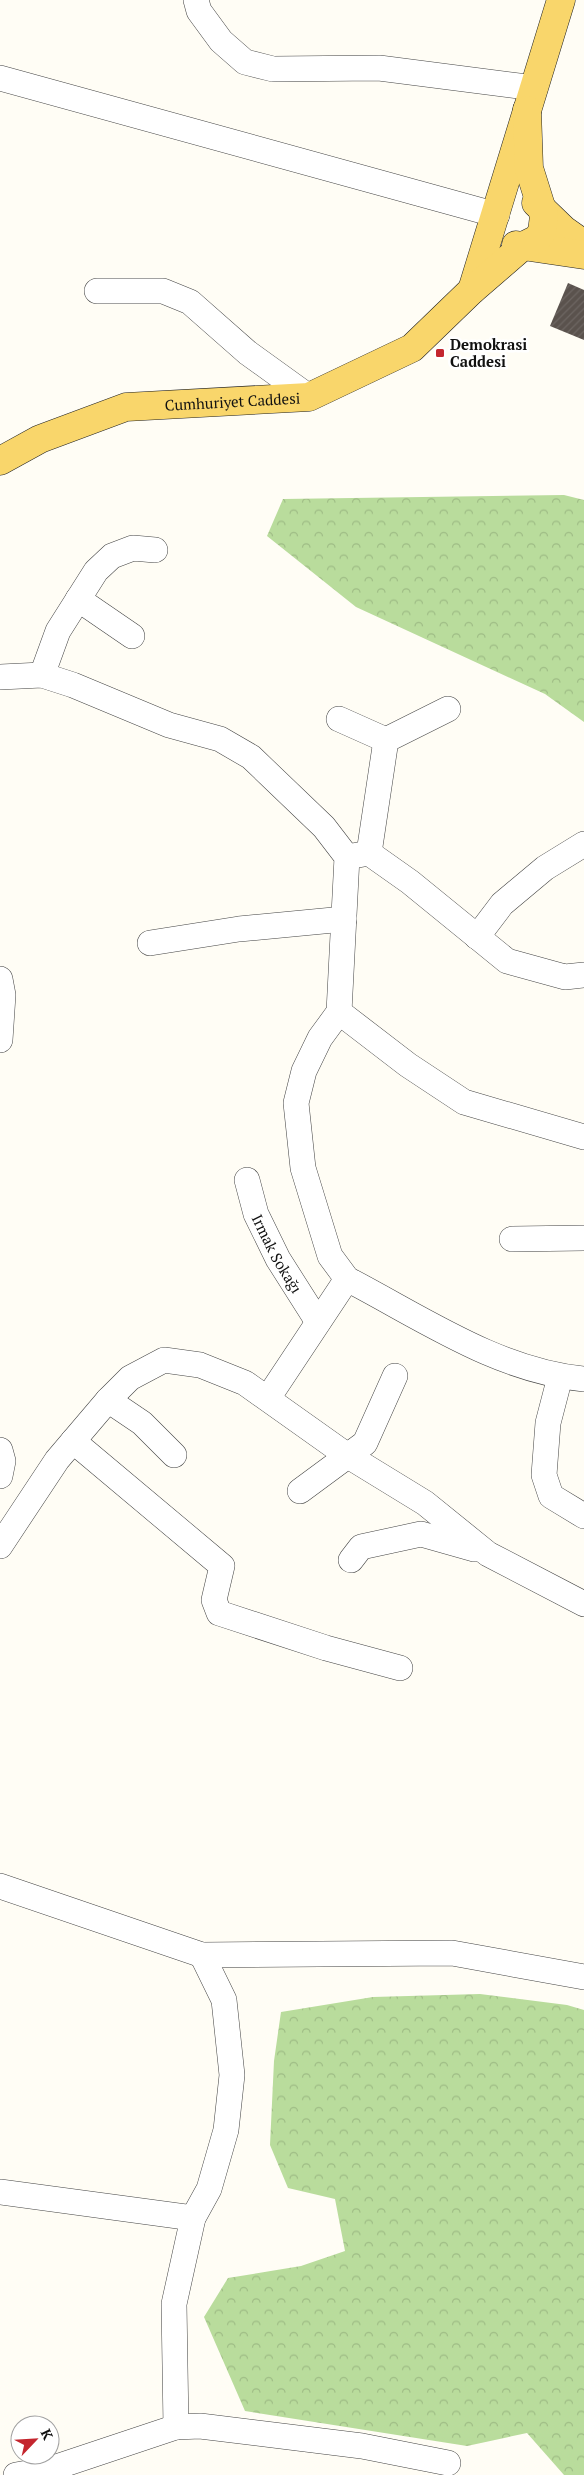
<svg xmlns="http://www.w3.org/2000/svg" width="584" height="2475" viewBox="0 0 584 2475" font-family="'PT Serif',serif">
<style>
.forest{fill:url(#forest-crowns)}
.building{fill:url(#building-hatch)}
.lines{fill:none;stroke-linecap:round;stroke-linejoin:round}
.minor-casing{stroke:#444;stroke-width:26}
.major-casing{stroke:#222;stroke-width:29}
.minor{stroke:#fff;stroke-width:25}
.major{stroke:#f9d66b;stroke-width:28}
.poi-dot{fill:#c4262e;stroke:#fff;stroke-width:2}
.labels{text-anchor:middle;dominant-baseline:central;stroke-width:5;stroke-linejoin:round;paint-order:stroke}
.poi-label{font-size:15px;font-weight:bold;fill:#111;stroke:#fff;text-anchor:start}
.street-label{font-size:15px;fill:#111;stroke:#fff}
</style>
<defs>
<pattern id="forest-crowns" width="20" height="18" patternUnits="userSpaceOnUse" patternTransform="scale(1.25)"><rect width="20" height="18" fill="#b9dc9c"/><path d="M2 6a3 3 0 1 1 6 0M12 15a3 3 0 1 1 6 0" fill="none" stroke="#9ebc85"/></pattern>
<pattern id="building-hatch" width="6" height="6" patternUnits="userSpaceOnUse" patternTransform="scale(1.25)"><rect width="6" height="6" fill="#5a524d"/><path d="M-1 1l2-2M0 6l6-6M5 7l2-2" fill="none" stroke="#6d6662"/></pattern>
</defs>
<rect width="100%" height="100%" fill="#fffdf5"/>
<path class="forest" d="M564,495L584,500V722L545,694L356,607L267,536L283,499Z
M480,1994L567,2005L584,2010V2475H564L527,2433L467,2446L245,2411L204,2317L228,2278L301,2266L345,2251L335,2199L288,2188L270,2145L274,2061L281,2012L373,1997Z"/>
<path class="building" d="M568,283L584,290V340L550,326Z"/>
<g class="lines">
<defs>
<g id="minor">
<path d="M196,0L199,11L221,41L245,62L273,69L379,68L535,88"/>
<path d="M0,78L497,215"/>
<path d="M97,291H163L190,302L248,353L309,397"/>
<path d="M78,599L132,636"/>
<path d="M42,675L58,631L96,571L112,556L133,548L155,550"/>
<path d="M0,677L42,675L73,685L169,725L220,739L251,757L324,827L347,857L339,1012L320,1038L304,1071L296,1103L303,1168L330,1256L347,1279C422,1318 498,1371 584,1379"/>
<path d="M339,719L386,740"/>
<path d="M369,853L386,740L448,709"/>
<path d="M347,857L369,853L410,882L507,961L565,977L584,975"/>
<path d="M477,937L502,904L545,868L584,844"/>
<path d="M150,943L239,929L344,919"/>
<path d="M0,979L3,995L0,1040"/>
<path d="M339,1012L408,1065L464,1102L584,1137"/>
<path id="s1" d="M247,1180L256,1214L278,1259L318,1322"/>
<path d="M512,1239L584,1238"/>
<path d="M560,1377L548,1423L544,1475L551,1496L584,1516"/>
<path d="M268,1398L347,1279"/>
<path d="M108,1400L142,1423L174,1455"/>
<path d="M73,1441L222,1566L214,1600L219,1613L326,1648L400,1668"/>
<path d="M0,1450L3,1461L0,1476"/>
<path d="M300,1491L365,1443L395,1376"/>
<path d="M0,1546L57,1460L108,1400L130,1378L164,1360L200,1365L245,1383L345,1454L425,1503L488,1554L584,1604"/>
<path d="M351,1560L361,1547L421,1534L474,1549"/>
<path d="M0,1886L202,1955L452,1953L584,1977"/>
<path d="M0,2192L193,2218"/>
<path d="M176,2427L174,2304L193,2218L209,2189L226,2130L232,2075L224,2000L202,1955"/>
<path d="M16,2475L50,2469L176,2427L200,2426L362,2446L448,2463"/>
</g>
<g id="major">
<path d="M536,203L564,230L584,244"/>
<path d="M516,245L584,255"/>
<path d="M472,290L561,0"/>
<path id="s2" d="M0,461L40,439L126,407L309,397L412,348L471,291L523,246L537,239L542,232L544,216L529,168L527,110"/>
</g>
</defs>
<use href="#minor" class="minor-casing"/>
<use href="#major" class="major-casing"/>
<use href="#minor" class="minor"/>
<use href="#major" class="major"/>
</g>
<rect class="poi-dot" x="435" y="348" width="10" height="10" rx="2.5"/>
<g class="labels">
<g class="poi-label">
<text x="450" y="344">Demokrasi<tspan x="450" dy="17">Caddesi</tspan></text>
</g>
<g class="street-label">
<text stroke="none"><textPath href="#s2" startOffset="244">Cumhuriyet Caddesi</textPath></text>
<text stroke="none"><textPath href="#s1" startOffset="80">Irmak Sokağı</textPath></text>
</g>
</g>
<g transform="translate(35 2440) rotate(65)"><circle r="24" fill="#ffffff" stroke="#a0a0a0"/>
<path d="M0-4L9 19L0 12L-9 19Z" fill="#c4262e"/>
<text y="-8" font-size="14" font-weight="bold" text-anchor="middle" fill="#111111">K</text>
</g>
</svg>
